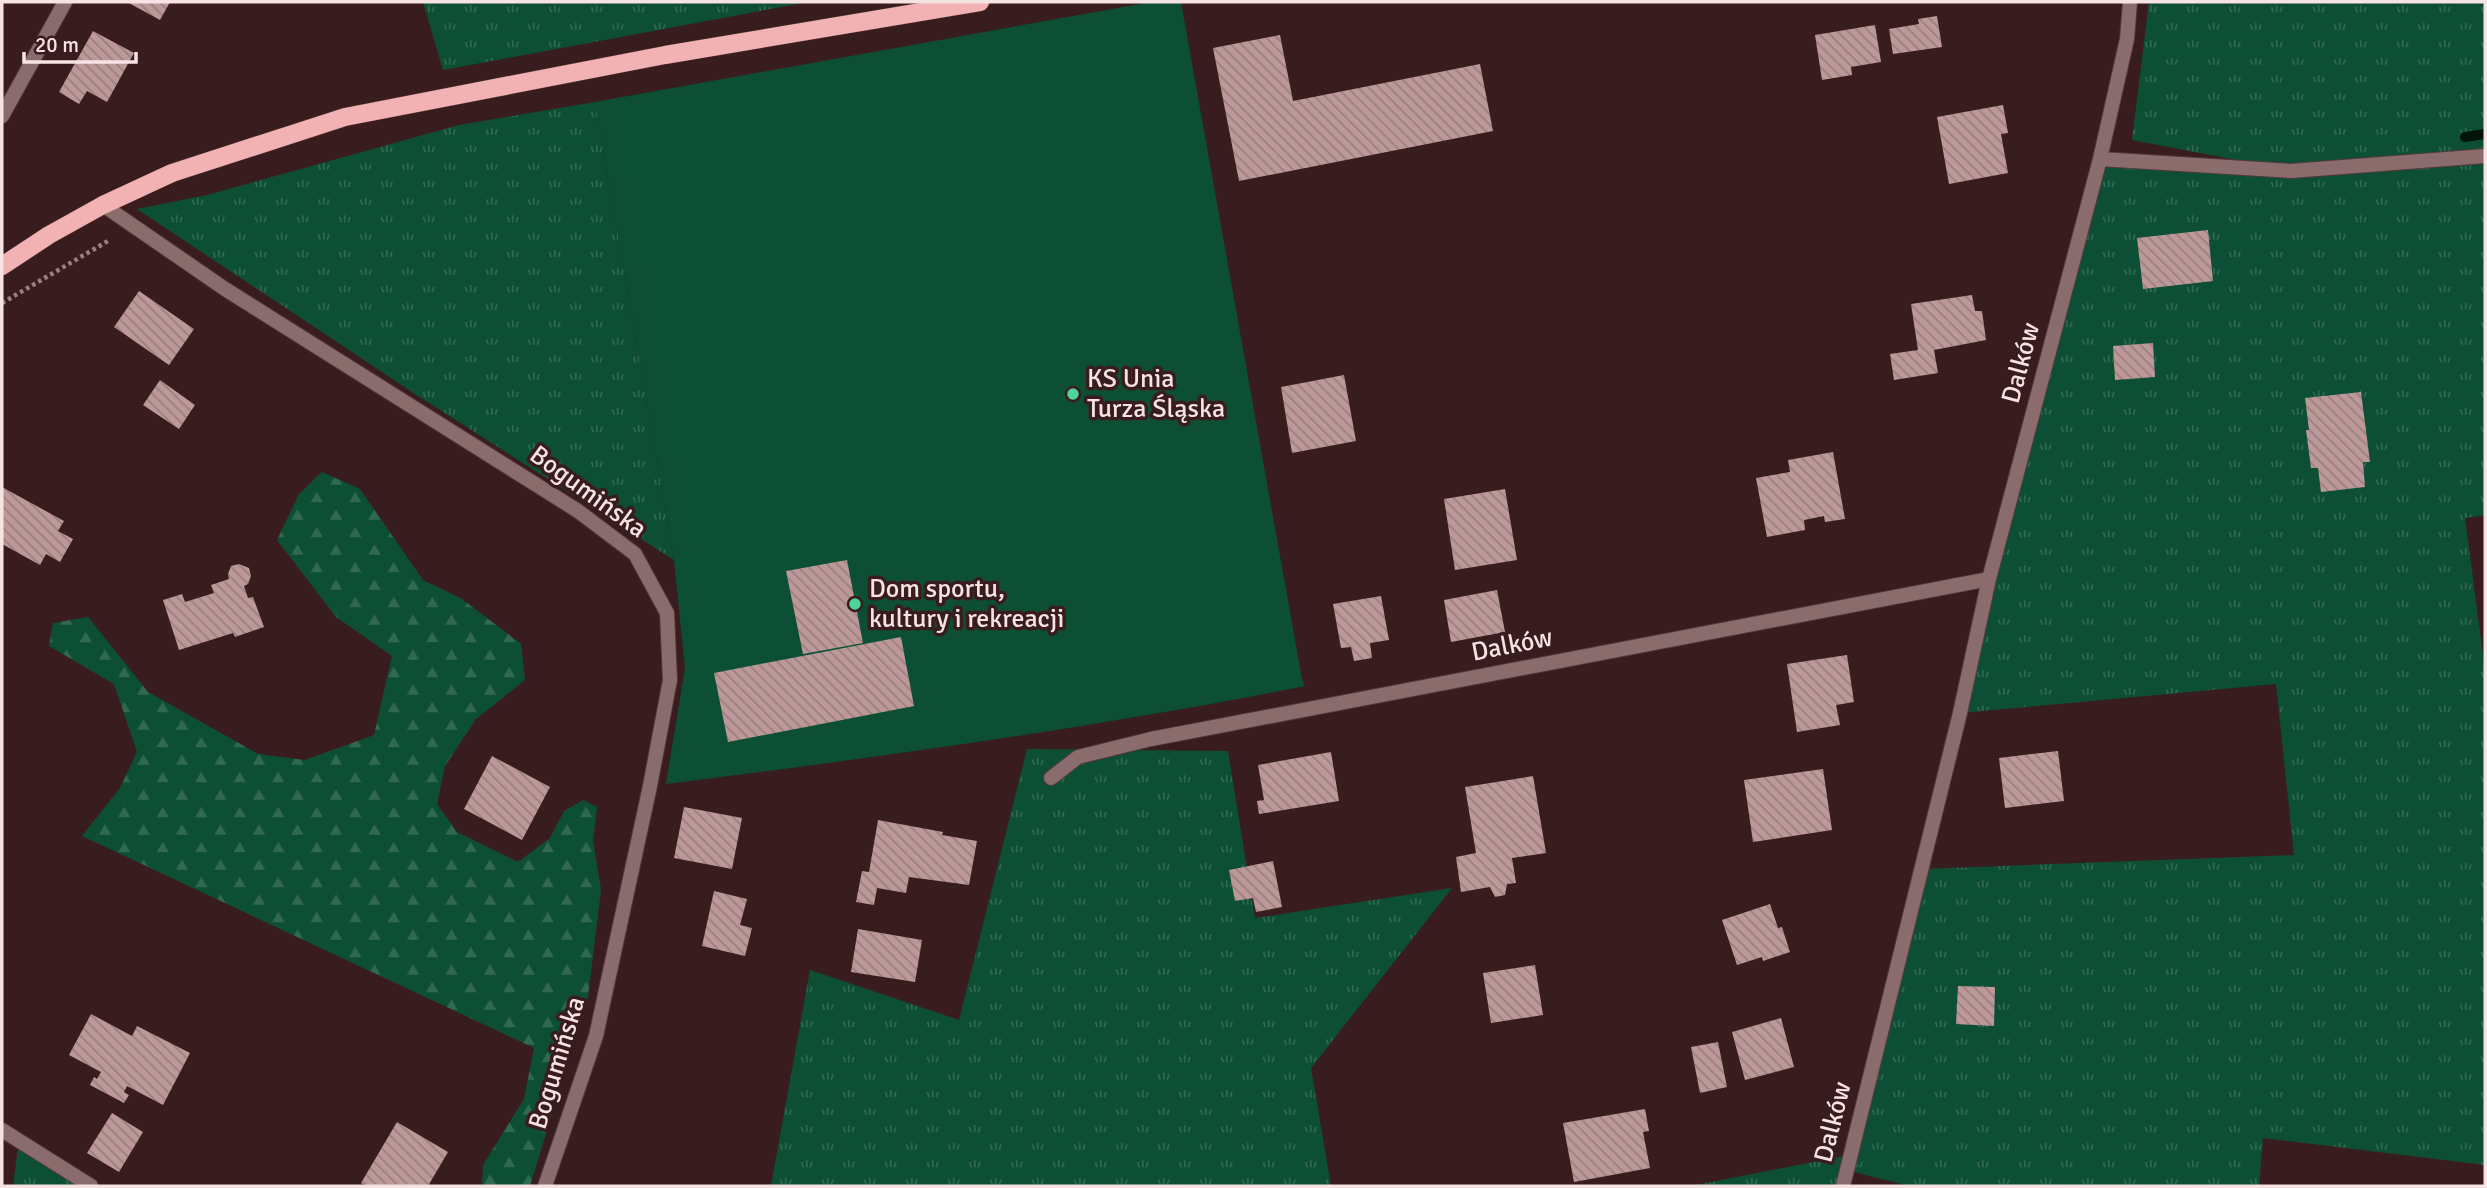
<svg xmlns="http://www.w3.org/2000/svg" width="2487" height="1188" viewBox="0 0 2487 1188" font-family="Signika,sans-serif">
<style>
.grass{fill:url(#grass-tufts)}
.forest{fill:url(#forest-firs)}
.garden{fill:#0d4f35}
.lines{fill:none;stroke-linecap:round;stroke-linejoin:round}
.stream{stroke:#01150b;stroke-width:10}
.building{fill:url(#building-back-hatch)}
.street-casing{stroke:#54393a;stroke-width:16}
.primary-casing{stroke:#54393a;stroke-width:19}
.path{stroke:#998182;stroke-width:4.5;stroke-dasharray:3.5 3.5;stroke-linecap:butt}
.street{stroke:#8b6c6c;stroke-width:14}
.primary{stroke:#f2b1b2;stroke-width:18}
.poi-dot{fill:#4ed399;stroke:#391d1e;stroke-width:2.5}
.labels{text-anchor:middle;dominant-baseline:central;stroke-width:7;stroke-linejoin:round;paint-order:stroke}
.street-label{font-size:26px;fill:#f7e3e3;stroke:#391d1e}
.poi-label{font-size:26px;fill:#f7e3e3;stroke:#391d1e;text-anchor:start}
</style>
<defs>
<pattern id="grass-tufts" width="24" height="20" patternUnits="userSpaceOnUse" patternTransform="scale(1.75)"><rect width="24" height="20" fill="#0d4f35"/><path d="M3 7l-1-3M5 7V3M7 7l1-3M15 17l-1-3M17 17v-4M19 17l1-3" fill="none" stroke="#316852"/></pattern>
<pattern id="forest-firs" width="22" height="20" patternUnits="userSpaceOnUse" patternTransform="scale(1.75)"><rect width="22" height="20" fill="#0d4f35"/><path d="M5 1l3.5 6h-7zM16 11l3.5 6h-7z" fill="#316852"/></pattern>
<pattern id="building-back-hatch" width="6" height="6" patternUnits="userSpaceOnUse" patternTransform="scale(1.75)"><rect width="6" height="6" fill="#bd9898"/><path d="M-1 5l2 2M0 0l6 6M5-1l2 2" fill="none" stroke="#9a7f7f"/></pattern>
</defs>
<rect width="100%" height="100%" fill="#391d1e"/>
<path class="grass" d="M423,2H808L443,70Z
M2149,2H2485V515L2465,518L2485,670V1165L2263,1138L2259,1186H1910L1846,1170L1841,1186H1691L1849,1155L1922,869L2294,855L2276,684L1960,713L2100,159L2284,169L2132,140Z
M595,102L674,560L412,392L137,209L207,195L459,125Z
M1027,749L1228,751L1255,918L1452,888L1311,1068L1331,1186H771L810,970L959,1020Z
M19,1140L93,1186H13Z"/>
<path class="forest" d="M322,472L360,489L423,580L462,599L521,644L525,680L476,719L445,766L437,804L457,832L518,862L550,838L564,811L583,800L597,807L593,840L601,890L588,997L530,1186H482L483,1165L524,1099L534,1048L82,836L120,788L137,752L114,684L49,646L53,623L88,617L148,692L258,754L305,760L374,735L392,656L336,617L277,540L299,494Z"/>
<path class="garden" d="M1151,2H1181L1302,679L1305,686C1093,728 880,757 666,784L685,668L674,560L595,102Z"/>
<g class="lines">
<path class="stream" d="M2465,137L2485,134"/>
</g>
<path class="building" d="M127,2H170L160,20Z
M1937,16L1942,47L1893,54L1889,29L1919,24L1918,19Z
M1875,25L1881,62L1851,67L1852,75L1822,80L1815,35Z
M93,31L134,53L107,102L87,91L79,104L59,92Z
M1280,35L1293,101L1480,64L1493,131L1239,181L1213,48Z
M2003,105L2008,133L2001,134L2008,173L1949,184L1937,117Z
M2208,230L2213,281L2143,289L2137,238Z
M139,291L194,329L169,365L114,327Z
M1972,295L1975,311H1982L1986,340L1934,350L1938,373L1894,380L1890,354L1918,350L1911,304Z
M2153,343L2155,377L2115,380L2113,346Z
M1344,375L1356,441L1292,453L1281,387Z
M160,380L195,405L179,429L143,405Z
M2361,392L2370,462H2363L2365,487L2321,492L2318,468H2311L2306,430H2309L2305,398Z
M1833,452L1845,519L1825,522L1824,516L1804,520L1805,530L1767,537L1756,478L1790,472L1788,460Z
M2,487L64,521L58,531L73,539L60,562L46,554L40,565L2,544Z
M1505,489L1517,560L1455,570L1444,499Z
M847,560L863,643L803,654L786,571Z
M239,564L249,568L251,576L248,584L244,586L248,598L253,597L264,627L235,637L233,633L179,650L163,600L182,594L185,602L214,593L211,585L229,579L228,574L231,566Z
M1497,590L1505,632L1451,642L1444,600Z
M1381,596L1389,640L1370,643L1372,658L1354,661L1351,647L1341,648L1333,604Z
M901,637L914,706L728,742L714,673Z
M1847,655L1854,702L1836,705L1840,725L1797,732L1787,664Z
M2058,751L2064,801L2005,808L1999,758Z
M1331,752L1339,801L1259,814L1257,801L1264,800L1258,765Z
M492,756L550,787L522,840L464,809Z
M1823,769L1832,830L1753,842L1744,780Z
M1533,776L1546,853L1512,858L1516,883L1507,884L1505,895L1495,897L1490,887L1461,892L1456,857L1476,853L1465,787Z
M684,807L742,818L732,869L674,858Z
M878,820L943,832L942,835L977,841L969,885L909,877L906,893L877,888L874,905L856,902L862,871L869,872Z
M1273,861L1282,907L1256,912L1253,898L1235,901L1229,870Z
M714,891L747,899L740,925L752,928L745,956L702,946Z
M1770,904L1778,928L1782,927L1790,952L1763,961L1762,957L1737,965L1722,920Z
M858,929L922,940L915,982L851,972Z
M1535,965L1543,1015L1491,1023L1483,973Z
M1958,986L1995,987L1994,1026L1956,1024Z
M91,1014L132,1036L137,1026L190,1053L163,1105L127,1086L124,1092L129,1095L124,1103L90,1085L94,1077L97,1079L101,1072L69,1055Z
M1781,1018L1794,1067L1745,1080L1732,1032Z
M1718,1042L1727,1087L1700,1093L1691,1047Z
M1645,1109L1649,1131L1643,1132L1650,1168L1574,1182L1563,1123Z
M112,1113L143,1132L119,1172L87,1153Z
M397,1122L448,1152L428,1186H366L361,1183Z"/>
<g class="lines">
<defs>
<path id="street" d="M2,116L65,2
M2100,159L2291,171L2485,156
M103,205L225,289L578,511L635,554L667,613L670,680L650,786L596,1036L545,1186
M1051,778L1078,757L1151,739L1989,579
M2,1130L91,1186
M1843,1186L1960,713L1989,579L2100,159L2127,39L2130,2"/>
<path id="primary" d="M2,266L49,235L103,205L172,173L345,117L665,55L980,2"/>
</defs>
<use href="#street" class="street-casing"/>
<use href="#primary" class="primary-casing"/>
<path class="path" d="M2,303L108,241"/>
<use href="#street" class="street"/>
<use href="#primary" class="primary"/>
</g>
<g class="poi-dot">
<circle cx="1073" cy="394" r="7"/>
<circle cx="855" cy="604" r="7"/>
</g>
<g class="labels">
<g class="street-label">
<text transform="translate(2021 363) rotate(-75)">Dalków</text>
<text transform="translate(588 492) rotate(36)">Bogumińska</text>
<text transform="translate(1512 645) rotate(-11)">Dalków</text>
<text transform="translate(557 1063) rotate(-73)">Bogumińska</text>
<text transform="translate(1833 1122) rotate(-76)">Dalków</text>
</g>
<g class="poi-label">
<text x="1087" y="379">KS Unia<tspan x="1087" dy="30">Turza Śląska</tspan></text>
<text x="869" y="589">Dom sportu,<tspan x="869" dy="30">kultury i rekreacji</tspan></text>
</g>
</g>
<rect width="2487" height="1188" fill="none" stroke="#f7e3e3" stroke-width="7"/>
<path d="M24 52v10h112v-10" fill="none" stroke="#f7e3e3" stroke-width="3.5"/>
<text x="35" y="52" font-size="21" fill="#f7e3e3" stroke="#391d1e" stroke-width="5" paint-order="stroke">20 m</text>
</svg>
